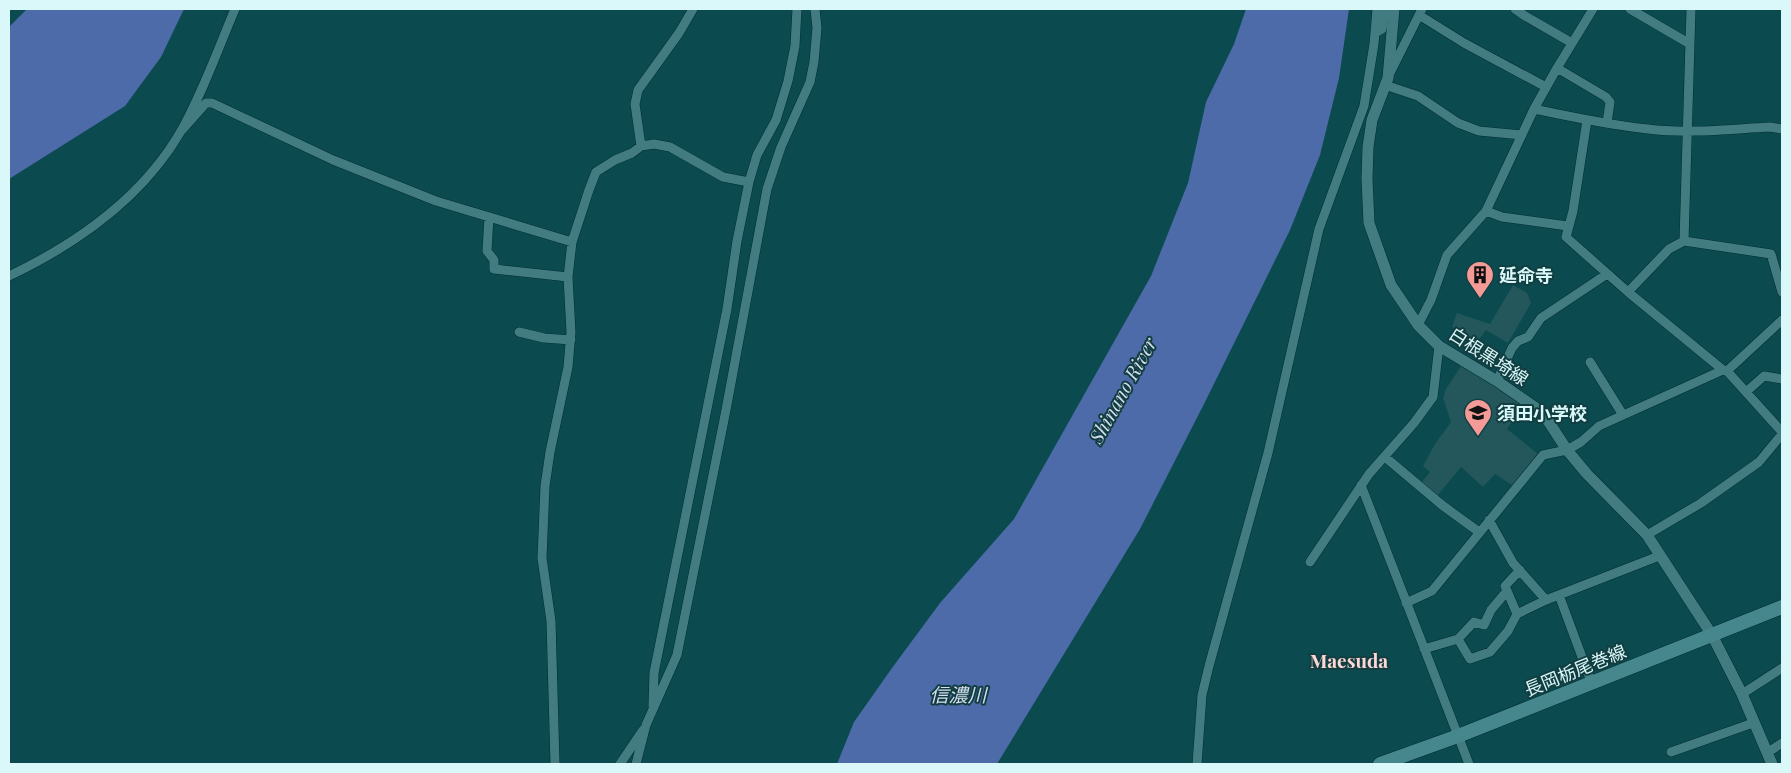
<svg xmlns="http://www.w3.org/2000/svg" width="1791" height="773" viewBox="0 0 1791 773" font-family="'Playfair Display','Noto Sans JP',serif">
<style>
.built{fill:#23575c}
.water{fill:#4c6ba8}
.lines{fill:none;stroke-linecap:round;stroke-linejoin:round}
.minor-casing{stroke:#002e32;stroke-width:10}
.secondary-casing{stroke:#002e32;stroke-width:12}
.primary-casing{stroke:#002e32;stroke-width:15}
.minor{stroke:#437c80;stroke-width:9}
.secondary{stroke:#437c80;stroke-width:11}
.primary{stroke:#46878d;stroke-width:14}
.labels{text-anchor:middle;dominant-baseline:central;stroke-width:4;stroke-linejoin:round;paint-order:stroke}
.poi-label{font-size:18px;font-weight:bold;fill:#daf7f9;stroke:#123e41;text-anchor:start}
.street-label{font-size:18px;fill:#daf7f9;stroke:#123e41}
.water-label{font-size:19px;font-style:italic;fill:#d4def0;stroke:#123e41}
.neighbourhood-label{font-size:19px;font-weight:bold;fill:#fcd8d6;stroke:#123e41}
</style>
<rect width="100%" height="100%" fill="#0b4a4f"/>
<path class="built" d="M1513,285L1527,293L1531,303L1508,343L1486,330L1477,342L1452,327L1457,313L1490,324Z
M1461,366L1493,384L1523,405L1507,429L1538,454L1512,485L1495,474L1483,487L1461,467L1437,496L1421,483L1430,472L1423,466L1435,444L1451,422L1443,398L1446,389Z"/>
<path class="water" d="M27,9H184L161,57L125,106L9,179V27Z
M1246,9H1349L1339,78L1320,155L1290,230L1204,404L1140,529L997,764H837L854,722L892,668L940,603L1014,519L1151,276L1188,183L1206,102L1234,44Z"/>
<g class="lines">
<defs>
<path id="minor" d="M1515,9L1525,16L1572,43
M1630,9L1690,44
M1419,15L1464,43L1546,87
M1375,33L1382,29L1385,9
M1557,68L1606,97L1610,102L1607,123
M1390,73L1422,9
M1385,85L1418,96L1458,123L1479,131L1522,135
M1534,109C1572,117 1609,125 1648,129C1688,134 1730,129 1770,127L1782,129
M1587,120L1573,211L1566,237L1628,292L1723,370
M182,130L206,103H212L333,160L436,201L572,242
M641,146L635,104L638,90L679,33L693,9
M1486,211L1502,217L1568,226
M489,217L487,251L494,260V269L568,277
M1684,241L1691,9
M9,276C76,244 143,197 181,131C203,92 218,49 235,9
M1628,292L1669,249L1684,241L1771,254L1782,292
M1418,325L1431,300L1447,255L1486,211L1534,109L1557,68L1593,9
M519,332L544,338L571,340
M1590,362L1623,415
M1727,371L1782,432
M1497,381L1512,348L1518,341L1528,337L1541,318L1607,274
M1746,392L1764,376L1782,379
M1385,457L1442,505L1479,532
M1361,485L1469,764
M1489,520L1513,563L1546,600L1659,556
M1647,535L1701,503L1759,462L1782,434
M1310,562L1369,474L1414,423L1433,397L1439,346
M1559,595L1592,684
M1406,603L1432,591L1543,455L1567,450L1581,442L1599,426L1723,370L1727,371L1782,320
M1517,614L1546,600
M1458,639L1470,659L1490,652L1508,631L1517,614L1505,586L1520,570
M1424,649L1458,639L1474,622L1484,625L1491,610L1507,591
M1742,694L1782,668
M653,706L654,673L727,309L737,241L749,182L757,155L776,120L788,81L795,46L797,9
M1671,752L1753,723
M1767,753L1782,743
M555,764L551,621L542,558L545,486L550,452L568,367L571,332L568,277L572,242L589,190L596,172L615,160L632,153L641,146L654,144L670,147L723,177L749,182
M620,764L643,730
M636,764L646,725L677,655L726,410L767,189L781,147L810,82L814,62L817,28L815,9
M1197,764L1202,695L1209,666L1268,453L1319,229L1364,106L1374,44L1377,9"/>
<path id="secondary" d="M1394,9L1388,78L1372,120L1368,147L1367,179L1369,223L1391,285L1418,325L1439,346L1497,381L1543,413L1567,450L1587,474L1647,535L1712,635L1742,694L1772,764"/>
<path id="primary" d="M1380,764L1458,736L1782,607"/>
</defs>
<use href="#minor" class="minor-casing"/>
<use href="#secondary" class="secondary-casing"/>
<use href="#primary" class="primary-casing"/>
<use href="#minor" class="minor"/>
<use href="#secondary" class="secondary"/>
<use href="#primary" class="primary"/>
</g>
<defs>
<symbol id="building-pin" viewBox="-11 -11 22 30"><path d="M0 17L-7.5 6A9.5 9.5 0 1 1 7.5 6Z" fill="#f59b97" stroke="#123e41"/><path d="M-4-6H4V6H1V3H-1V6H-4ZM-2.5-4.3h1.7v1.8h-1.7ZM.8-4.3h1.7v1.8H.8ZM-2.5-1h1.7V.8h-1.7ZM.8-1h1.7V.8H.8Z" fill="#111"/></symbol>
<symbol id="school-pin" viewBox="-11 -11 22 30"><path d="M0 17L-7.5 6A9.5 9.5 0 1 1 7.5 6Z" fill="#f59b97" stroke="#123e41"/><path d="M0-5L7-2L0 1L-7-2ZM-4 1L0 2.5L4 1V4Q0 6-4 4Z" fill="#111"/></symbol>
</defs>
<g fill-rule="evenodd">
<use href="#building-pin" x="1464" y="259" width="32" height="43"/>
<use href="#school-pin" x="1462" y="397" width="32" height="43"/>
</g>
<g class="labels">
<g class="poi-label">
<text x="1499" y="275">延命寺</text>
<text x="1497" y="413">須田小学校</text>
</g>
<g class="street-label">
<text transform="translate(1489 356) rotate(33)">白根黒埼線</text>
<text transform="translate(1575 670) rotate(-22)">長岡栃尾巻線</text>
</g>
<g class="water-label">
<text transform="translate(1122 390) rotate(-61)">Shinano River</text>
<text x="958" y="694">信濃川</text>
</g>
<g class="neighbourhood-label">
<text x="1349" y="660">Maesuda</text>
</g>
</g>
<rect width="1791" height="773" fill="none" stroke="#daf7f9" stroke-width="20"/>
</svg>
